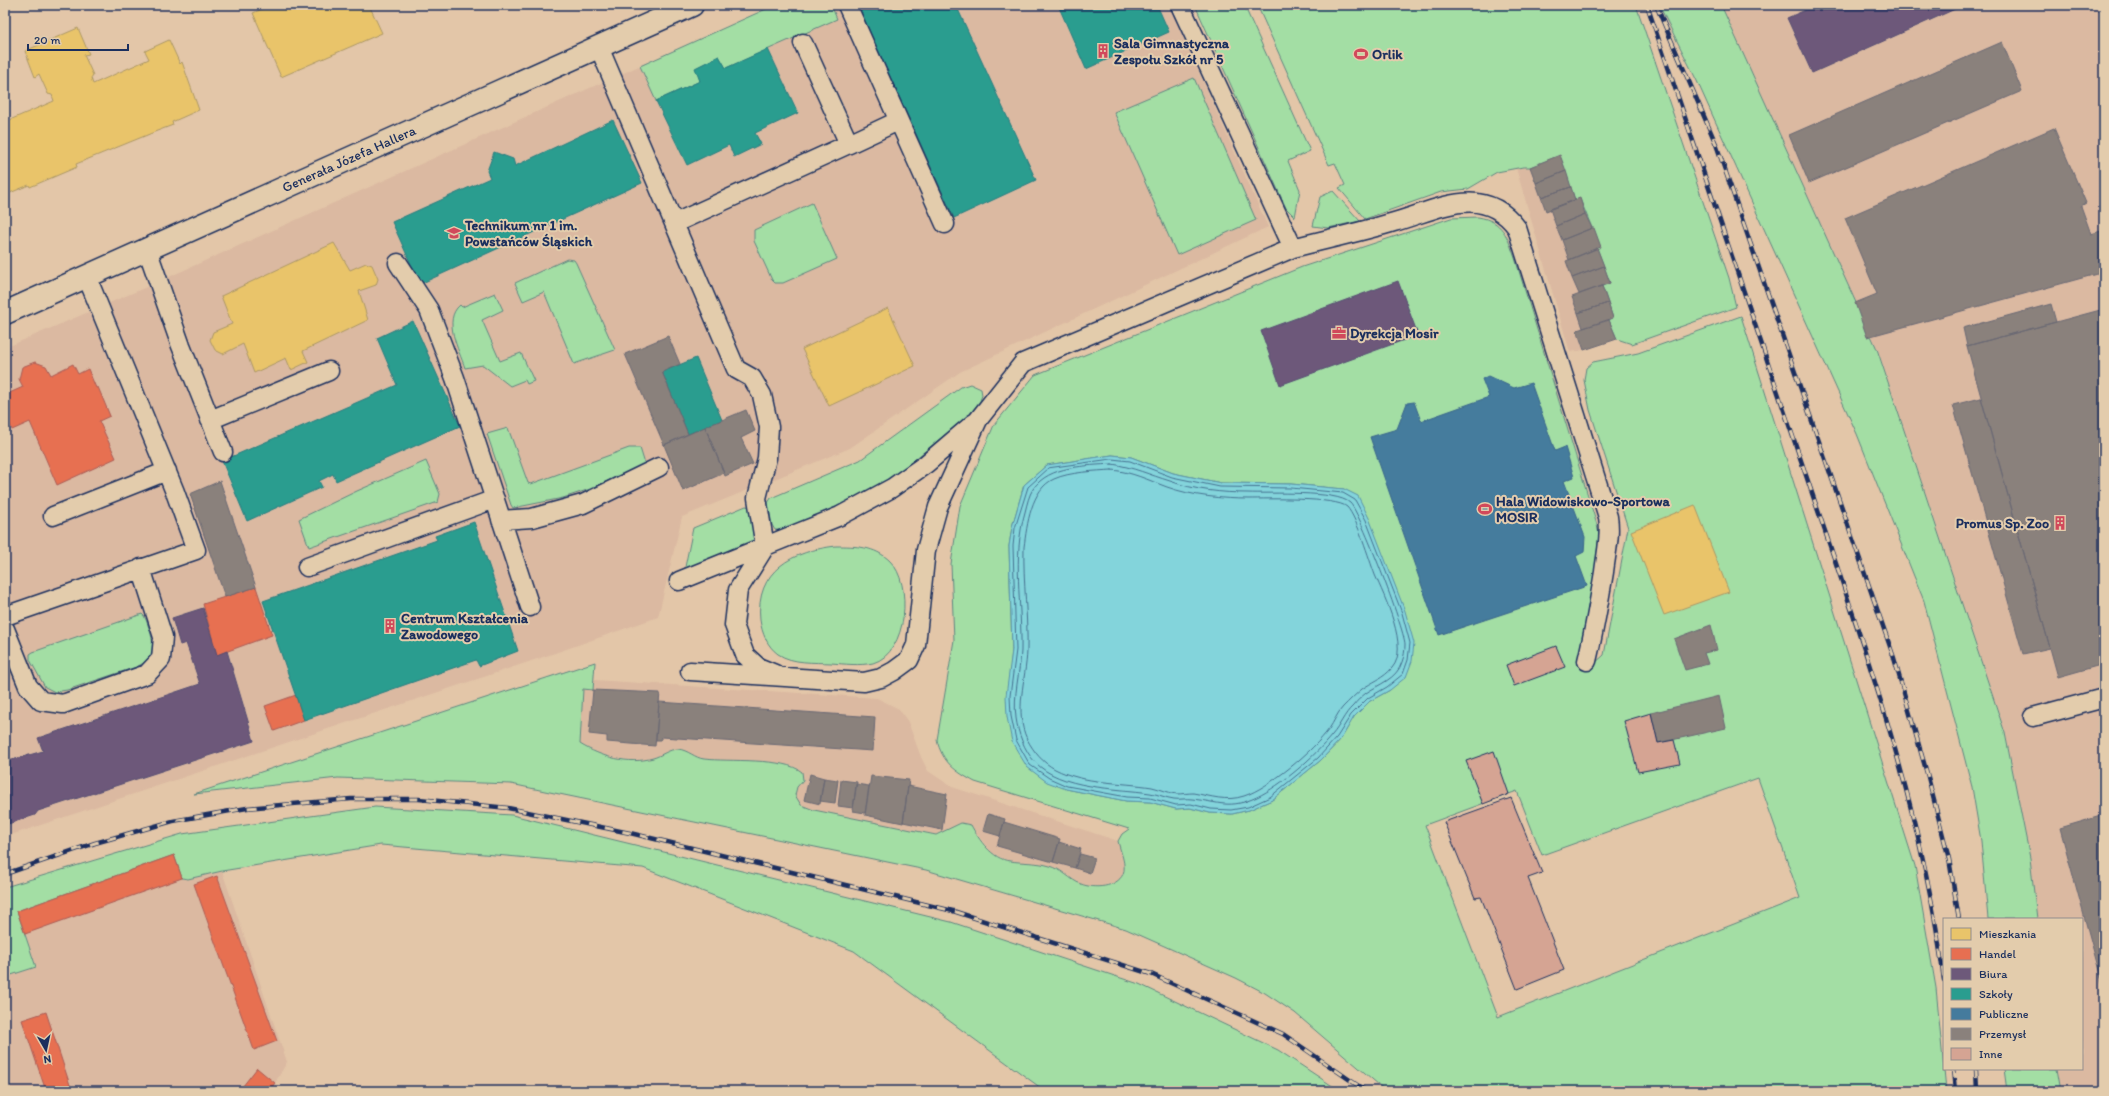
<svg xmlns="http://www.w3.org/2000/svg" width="2109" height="1096" viewBox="0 0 2109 1096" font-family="Itim,sans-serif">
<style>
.built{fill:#dbb9a1}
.green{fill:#a3dea4;stroke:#5f8681;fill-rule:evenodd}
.water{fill:#83d4db;stroke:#5992a9}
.homes{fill:#e9c46a;stroke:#ab9766}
.shops{fill:#e76f51;stroke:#aa5c55}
.offices{fill:#6d597a;stroke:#544c72}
.schools{fill:#2a9d8f;stroke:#267c80}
.public{fill:#457b9d;stroke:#38648a}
.industry{fill:#8a817c;stroke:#696873}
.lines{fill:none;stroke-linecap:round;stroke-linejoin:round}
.shore{stroke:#457190;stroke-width:1}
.building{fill:#d5a493;stroke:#1b2f5e}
.lane-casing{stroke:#1b2f5e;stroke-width:21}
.secondary-casing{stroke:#1b2f5e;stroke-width:25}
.lane{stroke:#e3ccac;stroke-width:18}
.secondary{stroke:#e3ccac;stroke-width:22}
.rail-casing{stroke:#1b2f5e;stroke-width:4.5}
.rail{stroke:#e3ccac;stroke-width:3;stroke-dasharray:9;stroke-linecap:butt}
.labels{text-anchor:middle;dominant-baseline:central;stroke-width:4;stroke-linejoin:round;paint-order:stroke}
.poi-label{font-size:14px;font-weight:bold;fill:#1b2f5e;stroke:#e3ccac;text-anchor:start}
.street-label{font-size:14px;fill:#1b2f5e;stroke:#e3ccac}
</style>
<rect width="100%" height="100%" fill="#e3c6a8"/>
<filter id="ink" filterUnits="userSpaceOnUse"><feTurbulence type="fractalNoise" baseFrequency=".025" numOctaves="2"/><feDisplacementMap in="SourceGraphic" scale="8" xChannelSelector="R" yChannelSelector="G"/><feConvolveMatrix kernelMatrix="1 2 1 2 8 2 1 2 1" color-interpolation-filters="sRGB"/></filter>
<g filter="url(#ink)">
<path class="built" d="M775,5H1169L1268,227L960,372L850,448L682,517L658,617L555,653L5,837V348L151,285Z
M1721,5H2104V1091H2060L2056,1069H2082V919H2037L2030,858L2005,733L1877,349Z
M1560,155L1575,199L1580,198L1601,247L1597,249L1610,283L1602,286L1613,318L1610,320L1617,339L1584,350L1570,352L1516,168L1530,167Z
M594,680L877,698L899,709L908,722L921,757L928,771L952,787L1118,841L1124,867L1123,874L1118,881L1104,886L1090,887L1082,885L1063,872L1036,863L1008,861L992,853L970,825L961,823L936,835L814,810L801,805L795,795L802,772L795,767L779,764L702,759L670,751L660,756L639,761L613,758L598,753L580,744L583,688L593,690Z
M174,855L188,879L222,871L287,1062L275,1083L269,1091H12L5,1070V977L36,967L17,911Z"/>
<path class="green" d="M775,5H831L837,19L726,68L719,56L696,68L700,81L656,101L640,66Z
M1195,5H1244L1310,151L1288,161L1300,190L1295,217L1286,208Z
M1257,5H1636L1729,278L1736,307L1632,344L1617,339L1609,320L1613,318L1602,286L1610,283L1597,248L1600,247L1580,199L1575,200L1560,156L1530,167H1523L1497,172L1468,189L1441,192L1365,219L1339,188L1345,185L1335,163L1329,165Z
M1659,5H1721L1877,349L2005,733L2030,858L2037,919H1988L1981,841L1972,787L1924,601L1857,434L1697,81Z
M1194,78L1256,220L1177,255L1114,112Z
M1333,191L1360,221L1328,228L1313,226L1320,197Z
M812,203L837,259L783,283H775L772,280L754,241V230Z
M1478,217C1503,221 1507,236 1515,258L1597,525L1599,535L1589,620L1580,668L1594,664L1604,655L1628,528L1590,410L1584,380L1586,368L1593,362L1638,353L1741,316L1915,866L1936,988L1946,1091H1386L1295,1013L1265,993L1236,978L1126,929L926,870L511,784L338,778L194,794L595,662L593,690L583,689L580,744C601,757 629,765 653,758C661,756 669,749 678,749C688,750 695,758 704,759C728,762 784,757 802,772L803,780L797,787L795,795L801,805L814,810L936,835L961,823L971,825C979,840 992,859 1010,861C1023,863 1037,862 1050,866C1062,869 1070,880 1081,884C1093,889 1117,888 1123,874C1127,865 1120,851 1118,841L1122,834L1129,829L975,782C956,772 942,762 937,740L954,640L951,564L960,506L994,425L1035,375L1302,267L1451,218ZM1112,455L1131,457L1173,473L1221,483L1291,484L1344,489L1390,690L1370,701L1353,718L1341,739L1321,760L1272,800L1249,810L1232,814L1210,813L1190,808L1176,809L1150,802L1126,801L1066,789L1010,671L1012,650L1009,546L1012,527L1024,485L1047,465ZM1758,778L1800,898L1498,1017L1425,825L1517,791L1542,855Z
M567,259L574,260L576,263L615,350L574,364L544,292L523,301L515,283Z
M495,293L503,310L482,320L500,361L521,353L534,381L527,384L525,380L510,386L483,365L465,368C459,350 442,320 460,305L462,307Z
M970,384L981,389L982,395L980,401L969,415L886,483L807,521L783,530H775L772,525L768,503L771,498L860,460L961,387Z
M508,428L528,483L531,484L629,448H640L645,464L590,489L563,498L513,508L511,505L487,434Z
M426,461L440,494L438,502L309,547L299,519L357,491Z
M746,506L751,507L756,540L684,572L693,528Z
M836,546C855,546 875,546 890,561C913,583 908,653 873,663C860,666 844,664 831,663C814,662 793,664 778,654C767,646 762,633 760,620C755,570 793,551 836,546Z
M142,614C146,617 147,623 149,628C155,645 155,659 136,667L67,690L55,692L45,687L30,660V654L33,652Z
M375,807L512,815L951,922L1139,984L1278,1050L1340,1091H1045L854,951L643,868L381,845L222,871L188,879L182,878L174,855L17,911L36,967L5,977V887L182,834Z
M2004,1069H2056L2060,1091H2007Z"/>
<path class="water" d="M1112,455L1131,457L1173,473L1221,483L1291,484L1344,489L1358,496L1369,518L1405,611L1414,643L1412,661L1406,677L1390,690L1370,701L1354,717L1341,739L1321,760L1272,800L1249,810L1232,814L1210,813L1190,808L1176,809L1150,802L1126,801L1066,789L1047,782L1027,767L1012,742L1007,717L1006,696L1012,650L1009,546L1012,527L1024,485L1047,465Z"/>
<path class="homes" d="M271,5H369L382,33L281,77L253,13Z
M78,28L89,54L84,55L93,75L91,78L93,84L149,59L145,51L169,40L180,64L182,62L199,110L172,122L173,125L157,131L76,164L77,167L30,187L29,185L5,195V122L54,101L52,95L48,94L39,74L35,77L25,51Z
M334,243L350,270L366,263L372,265L378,279L376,285L359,291L368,320L303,351L308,362L291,370L286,358L254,373L243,344L223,354L215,350L210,340L213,332L232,324L221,296Z
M888,308L915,366L829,406L802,349Z
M1695,505L1729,592L1664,615L1631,531Z"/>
<path class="shops" d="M35,362L46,366L51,375L73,364L78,374L88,369L96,388L98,387L110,416L99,421L116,458L57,485L30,422L12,430L5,412V395L23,387L19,379L22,367Z
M256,587L272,635L217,655L203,604Z
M296,695L304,720L274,731L265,706Z
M174,855L182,878L25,934L17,911Z
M217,876L277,1041L254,1050L194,884Z
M46,1012L72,1091H46L22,1020Z
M257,1068L275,1083L269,1091H239Z"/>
<path class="offices" d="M1817,5H1964L1812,73L1787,18Z
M1398,281L1418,335L1280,385L1261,331Z
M203,608L217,655L227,651L254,741L38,811L35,815L5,825V762L43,751L38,738L200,684L186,643L180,645L172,618Z"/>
<path class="schools" d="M867,5H956L1036,180L954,218L859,8Z
M1058,5H1157L1169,32L1086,69Z
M768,49L798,113L755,133L761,144L734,157L729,145L687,165L656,101L700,81L695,68L719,56L726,68Z
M613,120L642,183L420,284L392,222L490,178L487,171L494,152L513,159L515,166Z
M413,321L460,426L336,481L333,474L319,481L322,487L247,521L222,461L397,385L377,338Z
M696,358L722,420L688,434L662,372Z
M474,522L518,651L479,666L476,660L304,720L263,601L437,540L435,536Z"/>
<path class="public" d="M1488,376L1514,388L1531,383L1555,451L1565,447L1574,477L1564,481L1585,537L1584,552L1576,556L1587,586L1439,635L1370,437L1397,429L1407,403L1414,402L1421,421L1489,397L1482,379Z"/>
<path class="industry" d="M2002,42L2022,91L1809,183L1789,135Z
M2054,128L2086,203L2081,206L2091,234L2104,230V272L1867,337L1855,303L1877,294L1845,218Z
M1560,155L1566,171L1536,183L1530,167Z
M1566,171L1571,187L1541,197L1536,183Z
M1571,187L1575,200L1546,211L1541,197Z
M1580,198L1585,214L1556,226L1550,209Z
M1585,214L1592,228L1562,240L1556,226Z
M1592,228H1594L1601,247L1569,260L1562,240Z
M1597,248L1604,266L1572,278L1566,261Z
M1604,266L1610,283L1579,294L1572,278Z
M1602,286L1608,303L1578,313L1572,297Z
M1608,303L1613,318L1583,328L1578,313Z
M2051,304L2056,322L1967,346L1963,328Z
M2104,309V664L2058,677L1967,346Z
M1609,320L1617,339L1584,350L1577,330Z
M668,336L680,364L662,372L688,434L664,445L625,354Z
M1981,398L2050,648L2023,654L1953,405Z
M746,410L755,431L741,438L753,464L725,476L705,427Z
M705,427L724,473L683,491L664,445Z
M220,481L256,587L225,597L190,494Z
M1711,625L1717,650L1704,653L1708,664L1685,670L1674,639Z
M593,690L660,693L655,746L607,742V736L589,734Z
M1719,696L1726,728L1658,743L1651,713Z
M659,702L875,717L873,751L662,737L660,740H656Z
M810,774L824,778L820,804L804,800Z
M871,776L909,780L903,823L865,815Z
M824,778L838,780L835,803L820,801Z
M841,780L857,782L853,808L838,806Z
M856,784L869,786L865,813L853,811Z
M908,786L947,794L942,830L903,822Z
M988,814L1005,819L1000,836L983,831Z
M2104,815V989L2060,828Z
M1004,822L1060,839L1053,862L997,846Z
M1059,842L1081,849L1075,868L1053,862Z
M1080,854L1095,858L1090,873L1075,868Z"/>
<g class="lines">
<path class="shore" d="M1112,459L1130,461L1172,477L1220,487L1291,488L1343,493L1355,500L1366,520L1402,613L1410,643L1408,660L1403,674L1387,687L1368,698L1351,715L1337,737L1318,758L1270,797L1248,807L1231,810L1211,809L1191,804L1176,805L1150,798L1127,797L1067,786L1049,778L1030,765L1016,740L1011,716L1010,696L1016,650L1013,546L1015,528L1028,487L1049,468Z
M1112,464C1133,467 1150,475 1170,481C1194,490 1222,493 1248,493C1269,494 1336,490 1350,503C1360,512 1404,628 1405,644C1405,650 1404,657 1402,662C1397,679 1379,684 1366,693C1361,697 1357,701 1353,706C1344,714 1340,726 1332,735C1314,757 1282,785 1257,797C1229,810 1220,802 1192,799C1186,798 1180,800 1174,799C1166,798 1158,794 1150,793C1116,788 1060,789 1035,762C1024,750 1018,733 1016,718C1013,695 1020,673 1021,651C1022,604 1012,557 1025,512C1027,504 1029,495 1033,489C1049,465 1087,466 1112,464Z
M1112,470C1132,472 1148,480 1167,487C1192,496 1222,499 1249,499C1266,499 1336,497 1347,507C1357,518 1369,559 1375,575C1384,596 1410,648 1392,668C1384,678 1372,682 1362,689C1356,694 1349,701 1343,707C1337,713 1334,722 1329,729C1314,750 1269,788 1244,796C1226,802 1211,796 1193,793C1188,793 1183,794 1177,794C1169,793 1161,789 1152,787C1121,782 1084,784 1055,769C1042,762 1034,752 1027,739C1014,712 1026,679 1027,651C1028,617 1023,582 1024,547C1027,525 1031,489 1054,479C1069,472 1096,471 1112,470Z"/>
</g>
<path class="building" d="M1556,646L1565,667L1514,686L1506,665Z
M1651,713L1658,743L1674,740L1680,764L1638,772L1624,721Z
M1494,751L1509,794L1483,804L1466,761Z
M1511,798L1542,873L1528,878L1564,970L1517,989L1481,897L1475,898L1444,822Z"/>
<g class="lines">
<defs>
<path id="lane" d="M847,5L945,224
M1180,5L1293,248C1327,239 1361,232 1394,222C1437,210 1483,182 1517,228L1608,517C1611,535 1606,554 1604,572C1599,602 1594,632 1587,661
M599,47L736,369L752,378L762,395L769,427L767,458L757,498L765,547L738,590L734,625L745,655L758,667L775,674
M849,144L898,121
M675,223L849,144L803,43
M147,249L181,346L223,452
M398,263L429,310L455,378L530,607
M210,420L329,371
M53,516L167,471
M501,520L532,518L583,504L659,467
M307,567L495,499
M679,581L840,516L892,488L926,464L974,423
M5,616L196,550L175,492L87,277
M5,629L28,686L41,701L63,704L147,674L161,659L163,637L141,568
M690,671L864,682L881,678L894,671L909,660L916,645L926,550L938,507L978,420L1023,363L1293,248
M2033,717L2104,698"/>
<path id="secondary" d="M5,313L692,5"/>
</defs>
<use href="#lane" class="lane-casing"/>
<use href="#secondary" class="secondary-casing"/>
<use href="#lane" class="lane"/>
<use href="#secondary" class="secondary"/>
<defs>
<path id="rail" d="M1647,5C1702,169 1758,332 1813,496C1867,654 1923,813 1944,980
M1656,5L1716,144L1894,658L1928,777L1949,859L1959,919
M5,874L95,843L173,821L247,808L351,799H419L508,808L630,833L953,911L1151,974L1283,1034L1366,1091
M1953,1069L1955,1091
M1976,1069L1977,1091"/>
</defs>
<use href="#rail" class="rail-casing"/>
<use href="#rail" class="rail"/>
</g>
</g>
<defs>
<symbol id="building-bare" viewBox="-9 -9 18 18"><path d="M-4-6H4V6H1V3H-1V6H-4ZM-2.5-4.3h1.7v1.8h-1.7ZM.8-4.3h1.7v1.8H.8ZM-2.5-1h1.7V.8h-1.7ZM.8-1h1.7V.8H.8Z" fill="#d1495b" stroke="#e3ccac" stroke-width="2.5" paint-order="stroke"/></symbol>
<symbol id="stadium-bare" viewBox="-9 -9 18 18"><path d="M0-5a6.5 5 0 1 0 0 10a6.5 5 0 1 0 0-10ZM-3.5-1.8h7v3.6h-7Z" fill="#d1495b" stroke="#e3ccac" stroke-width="2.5" paint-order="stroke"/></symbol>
<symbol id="school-bare" viewBox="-9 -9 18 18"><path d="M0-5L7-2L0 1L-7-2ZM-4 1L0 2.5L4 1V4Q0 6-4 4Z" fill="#d1495b" stroke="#e3ccac" stroke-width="2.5" paint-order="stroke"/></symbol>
<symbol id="office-bare" viewBox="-9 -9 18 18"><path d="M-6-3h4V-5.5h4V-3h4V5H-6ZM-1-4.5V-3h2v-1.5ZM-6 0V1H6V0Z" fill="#d1495b" stroke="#e3ccac" stroke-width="2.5" paint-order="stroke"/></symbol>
</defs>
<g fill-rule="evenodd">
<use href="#building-bare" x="1093" y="41" width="20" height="20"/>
<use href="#stadium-bare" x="1351" y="44" width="20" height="20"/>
<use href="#school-bare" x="444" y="223" width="20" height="20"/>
<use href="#office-bare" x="1329" y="323" width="20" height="20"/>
<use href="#stadium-bare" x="1475" y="499" width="20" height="20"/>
<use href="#building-bare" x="2050" y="513" width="20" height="20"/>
<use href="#building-bare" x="380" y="616" width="20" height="20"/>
</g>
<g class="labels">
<g class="poi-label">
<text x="1114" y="43">Sala Gimnastyczna<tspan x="1114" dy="16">Zespołu Szkół nr 5</tspan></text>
<text x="1372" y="54">Orlik</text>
<text x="465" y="225">Technikum nr 1 im.<tspan x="465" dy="16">Powstańców Śląskich</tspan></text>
<text x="1350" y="333">Dyrekcja Mosir</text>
<text x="1496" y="501">Hala Widowiskowo-Sportowa<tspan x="1496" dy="16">MOSIR</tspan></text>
<text x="2049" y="523" text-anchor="end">Promus Sp. Zoo</text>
<text x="401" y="618">Centrum Kształcenia<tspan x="401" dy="16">Zawodowego</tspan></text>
</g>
<g class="street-label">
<text transform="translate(349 159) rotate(-24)">Generała Józefa Hallera</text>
</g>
</g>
<rect width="2109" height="1096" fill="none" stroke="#e3ccac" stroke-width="20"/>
<rect x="10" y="10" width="2089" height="1076" fill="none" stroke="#1b2f5e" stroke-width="1.5" filter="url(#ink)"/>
<rect x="1943" y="918" width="140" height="152" fill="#e3ccac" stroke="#938d8d"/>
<rect x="1951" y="928" width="20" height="12" fill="#e9c46a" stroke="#938d8d"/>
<text x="1979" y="938" font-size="12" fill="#1b2f5e">Mieszkania</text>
<rect x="1951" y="948" width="20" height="12" fill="#e76f51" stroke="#938d8d"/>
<text x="1979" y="958" font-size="12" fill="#1b2f5e">Handel</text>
<rect x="1951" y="968" width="20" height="12" fill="#6d597a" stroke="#938d8d"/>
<text x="1979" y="978" font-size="12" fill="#1b2f5e">Biura</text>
<rect x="1951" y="988" width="20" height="12" fill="#2a9d8f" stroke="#938d8d"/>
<text x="1979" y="998" font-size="12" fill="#1b2f5e">Szkoły</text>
<rect x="1951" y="1008" width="20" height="12" fill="#457b9d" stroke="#938d8d"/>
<text x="1979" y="1018" font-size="12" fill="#1b2f5e">Publiczne</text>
<rect x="1951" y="1028" width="20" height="12" fill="#8a817c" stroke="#938d8d"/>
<text x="1979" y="1038" font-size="12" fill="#1b2f5e">Przemysł</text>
<rect x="1951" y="1048" width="20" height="12" fill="#d5a493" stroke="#938d8d"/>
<text x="1979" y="1058" font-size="12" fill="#1b2f5e">Inne</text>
<g transform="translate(46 1050) rotate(171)" stroke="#e3ccac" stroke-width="3" paint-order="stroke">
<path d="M0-3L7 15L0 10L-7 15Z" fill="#1b2f5e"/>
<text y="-6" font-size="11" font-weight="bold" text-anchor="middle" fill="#1b2f5e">N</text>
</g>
<path d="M28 44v6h100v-6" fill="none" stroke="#1b2f5e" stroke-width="2"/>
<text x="34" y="44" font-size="12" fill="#1b2f5e" stroke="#e3ccac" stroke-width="3" paint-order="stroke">20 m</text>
</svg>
